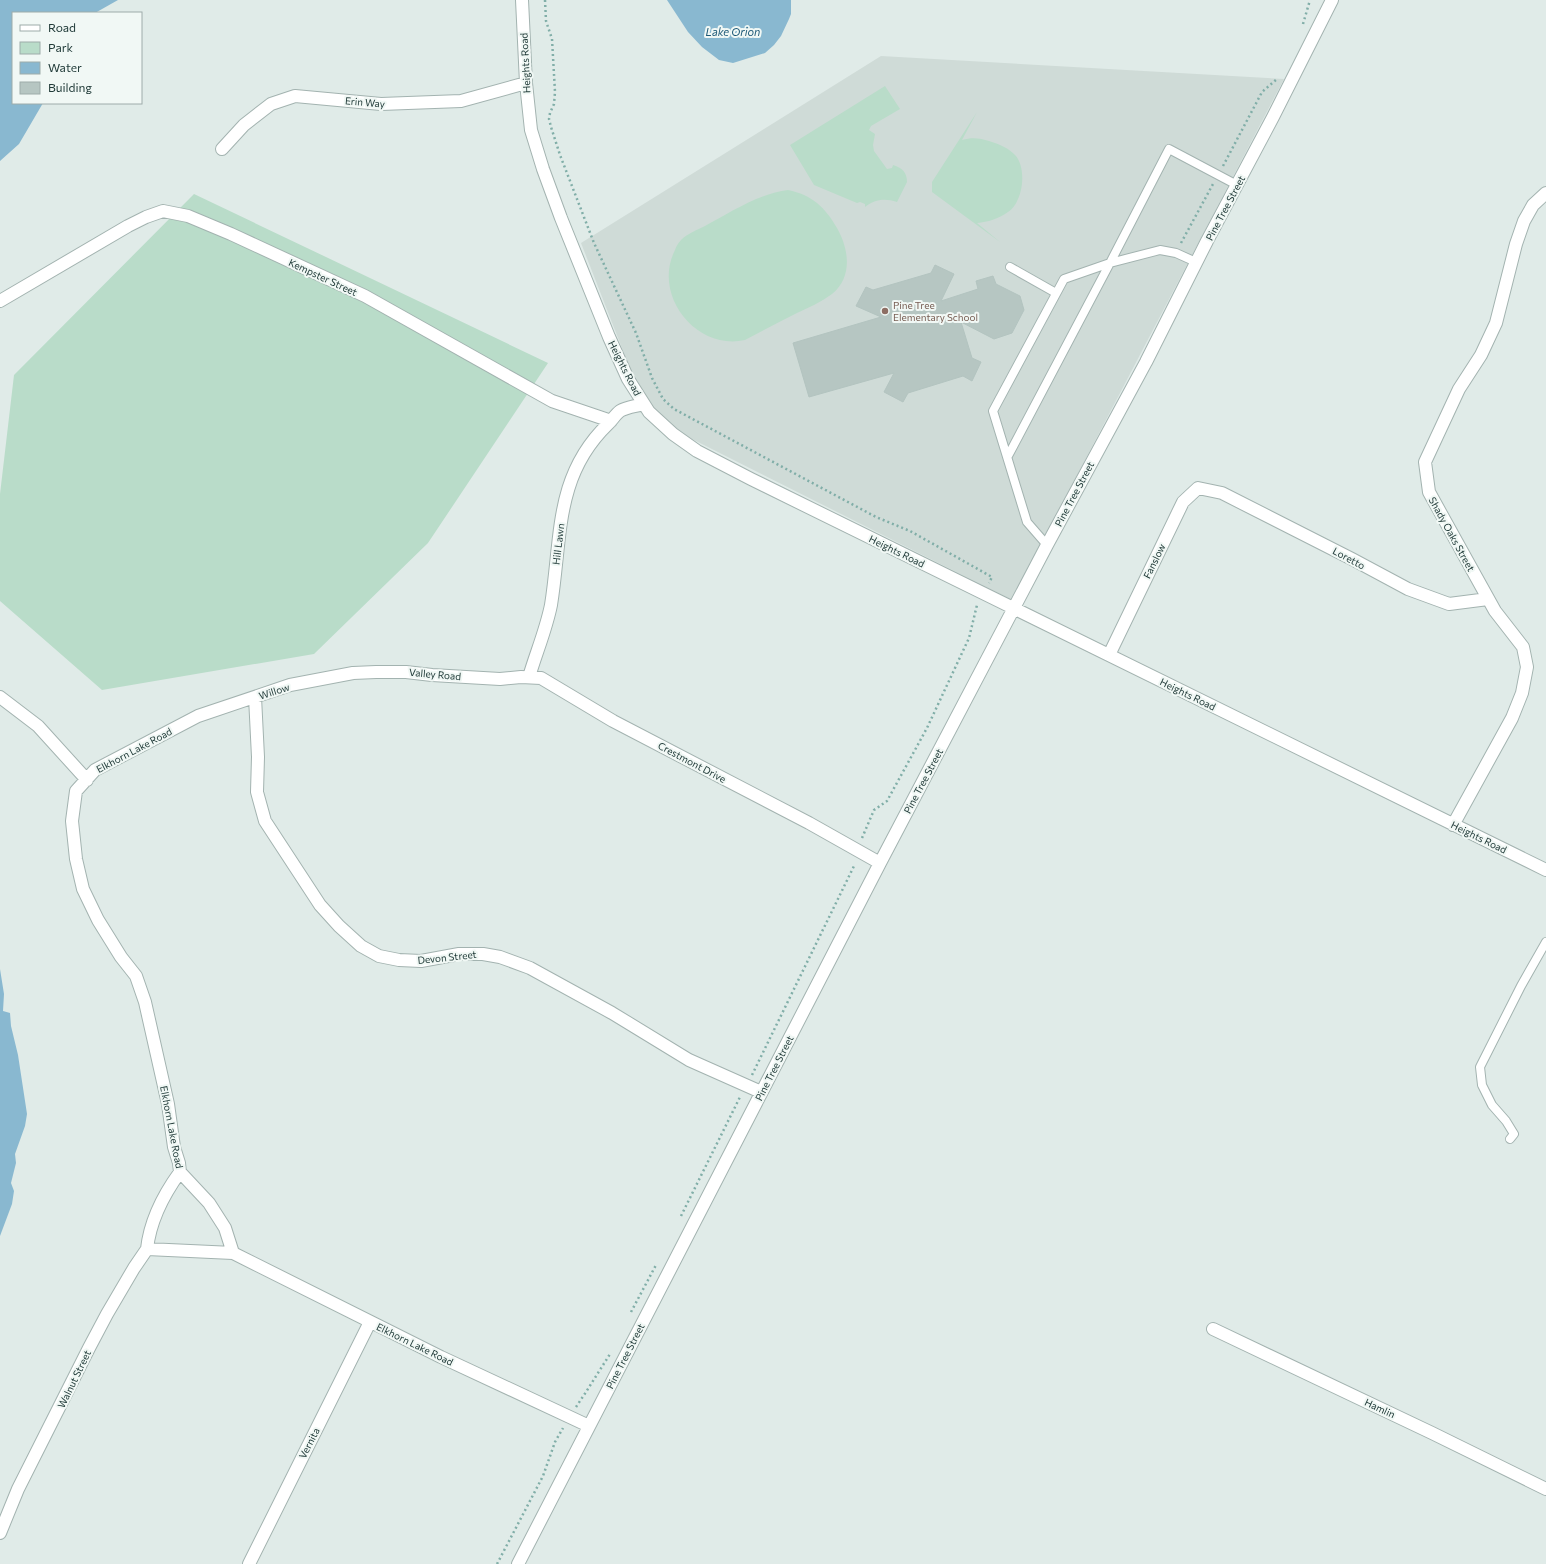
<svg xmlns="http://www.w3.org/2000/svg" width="1546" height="1564" viewBox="0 0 1546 1564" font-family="Commissioner,sans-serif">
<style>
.built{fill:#cfdbd7}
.green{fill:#b9dcc9}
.water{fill:#89b8d0}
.building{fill:#b6c6c2;stroke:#b3c4c0}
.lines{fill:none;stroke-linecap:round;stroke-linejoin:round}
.lane-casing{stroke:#a3b3b0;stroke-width:10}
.street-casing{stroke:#a3b3b0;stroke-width:14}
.path{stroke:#81aea8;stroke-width:2.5;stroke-dasharray:2 3;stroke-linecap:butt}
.lane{stroke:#fff;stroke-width:8}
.street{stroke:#fff;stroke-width:12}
.education-dot{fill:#8d6e63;stroke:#f1f8f5;stroke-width:1.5}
.labels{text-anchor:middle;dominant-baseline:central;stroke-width:4;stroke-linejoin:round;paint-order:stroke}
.street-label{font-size:10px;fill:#213b39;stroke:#f1f8f5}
.education-label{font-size:10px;fill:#785e54;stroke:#f1f8f5;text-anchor:start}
.water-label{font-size:11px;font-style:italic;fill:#1c5876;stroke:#f1f8f5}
</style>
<rect width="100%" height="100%" fill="#e0ebe8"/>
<path class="built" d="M881,56L1284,79L1012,600L686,436L656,412L634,379L581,243Z"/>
<path class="green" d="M885,86L900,109L871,126L869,130L875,134L873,145L874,151L887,169L892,168L893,165C903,168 907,173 907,182L897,202C885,198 875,199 865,207V204L860,202L857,203L814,185L790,145Z
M977,112L962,140C972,137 980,138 989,141C999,144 1009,148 1016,156C1027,170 1023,202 1008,212C998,219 988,222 977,223L1000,242L932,192V182Z
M788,190C812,195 825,207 837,228C849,249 853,277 832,294C821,302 808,308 797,313C779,322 762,331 745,340C696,351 652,295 675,250C676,247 678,243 681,240C687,234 697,230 705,226C729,213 760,193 788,190Z
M194,194L548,363L428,543L314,654L102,690L0,601V494L14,375Z"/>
<path class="water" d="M0,0H118L95,13H13V103H43L19,144L0,161Z
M667,0H791V14L789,19L781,36L774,45L765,53L733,63L719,60L702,47L688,32Z
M0,969L4,994L3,1011L10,1013L11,1026L18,1055L27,1114L25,1126L15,1154L16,1163L11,1183L14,1191L12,1204L0,1236Z"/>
<path class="building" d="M935,265L954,274L941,301L978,289L976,281L993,276L996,284L1020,296L1024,310L1012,333L994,339L961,322L972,358L981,362L972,381L963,376L908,393L903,402L884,392L894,373L809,397L793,343L881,317L856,306L866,287L873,290L931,273Z"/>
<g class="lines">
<defs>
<path id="lane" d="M1010,267L1056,293
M1008,456L1110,263L1160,250L1176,253L1196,262
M1047,545L1027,522L993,411L1064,279L1110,263L1169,149L1237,185
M1510,1139L1514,1134L1506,1121L1492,1105L1482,1085L1480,1067L1521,986L1546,942"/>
<path id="street" d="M522,0L526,83L531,130L543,169L561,218L609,337L628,379L649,412L673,434L697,451L751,479L1546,870
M222,149L244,125L271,104L295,96L381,104L461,101L526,83
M0,301L128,226L146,217L163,211L188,216L231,234L365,296L552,401L611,421
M1109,655L1183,502L1198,488L1222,493L1352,559L1408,589L1449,604L1488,599
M529,677C536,653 546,630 551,605C562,537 554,476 608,424C612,420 616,414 620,411C626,407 637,406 643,404
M0,697L38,726L87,780
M255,697L258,757L257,792L265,821L320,905L339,926L361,946L379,956L399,960L421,961L459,954H483L500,957L530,968L612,1013L689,1060L761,1092
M1453,825L1512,718L1522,693L1527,667L1523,647L1495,611L1429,492L1425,462L1459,389L1481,355L1496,323L1516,244L1524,221L1533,205L1546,193
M147,1249C150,1221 164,1194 180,1172
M1213,1329L1432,1433L1546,1489
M589,1426L441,1357L233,1253L225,1228L209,1203L180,1172L179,1163L174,1147L168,1104L145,1002L136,976L121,957L98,920L83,889L76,859L72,821L76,791L95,770L198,716L290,685L353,673L376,672H406L432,675L500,679L521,677L541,678L613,721L809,823L880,863
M0,1533L18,1489L89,1348L107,1314L134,1268L147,1249L233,1253
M249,1564L370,1322
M518,1564L880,863L1047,545L1146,362L1207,241L1273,117L1332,0"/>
</defs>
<use href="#lane" class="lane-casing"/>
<use href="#street" class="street-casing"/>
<path class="path" d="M545,0L546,21L552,39L555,92L554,104L550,113L549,119L551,127L560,155L594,243L636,333L652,378L663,399L674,409L876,517L910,531L992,577L989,583
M1303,24L1310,0
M1223,166L1262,92L1277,79
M1181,243L1213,184
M862,838L874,810L887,801L927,728L969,638L977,605
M752,1075L855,864
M681,1216L740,1097
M631,1312L656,1265
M576,1407L586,1392L610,1354
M497,1564L543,1476L555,1442L563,1428"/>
<use href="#lane" class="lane"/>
<use href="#street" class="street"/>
</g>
<circle class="education-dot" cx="885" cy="311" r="4"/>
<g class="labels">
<g class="street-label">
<text transform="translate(525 63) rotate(-93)">Heights Road</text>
<text transform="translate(365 102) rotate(5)">Erin Way</text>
<text transform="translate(1225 208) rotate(-62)">Pine Tree Street</text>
<text transform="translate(323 277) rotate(25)">Kempster Street</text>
<text transform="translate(625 368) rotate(63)">Heights Road</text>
<text transform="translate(1074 494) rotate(-62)">Pine Tree Street</text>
<text transform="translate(1452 534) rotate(61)">Shady Oaks Street</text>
<text transform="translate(558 544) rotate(-83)">Hill Lawn</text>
<text transform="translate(897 551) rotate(26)">Heights Road</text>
<text transform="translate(1349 558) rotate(28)">Loretto</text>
<text transform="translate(1154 561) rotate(-64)">Fanslow</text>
<text transform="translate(435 674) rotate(5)">Valley Road</text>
<text transform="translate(274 691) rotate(-18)">Willow</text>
<text transform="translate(1188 694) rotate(26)">Heights Road</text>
<text transform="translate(134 750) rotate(-28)">Elkhorn Lake Road</text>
<text transform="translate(692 762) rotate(28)">Crestmont Drive</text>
<text transform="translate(923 781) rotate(-62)">Pine Tree Street</text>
<text transform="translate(1479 837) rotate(26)">Heights Road</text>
<text transform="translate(447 957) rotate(-6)">Devon Street</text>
<text transform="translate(774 1068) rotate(-63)">Pine Tree Street</text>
<text transform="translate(172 1127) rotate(79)">Elkhorn Lake Road</text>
<text transform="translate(415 1344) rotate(26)">Elkhorn Lake Road</text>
<text transform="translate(625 1356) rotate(-63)">Pine Tree Street</text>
<text transform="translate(74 1379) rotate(-64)">Walnut Street</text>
<text transform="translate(1380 1408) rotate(25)">Hamlin</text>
<text transform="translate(309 1443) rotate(-63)">Vernita</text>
</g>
<g class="education-label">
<text x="893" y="305">Pine Tree<tspan x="893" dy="12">Elementary School</tspan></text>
</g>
<g class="water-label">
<text x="733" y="31">Lake Orion</text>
</g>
</g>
<rect x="12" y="12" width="130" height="92" fill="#f1f8f5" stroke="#9eacaa"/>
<rect x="20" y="25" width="20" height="6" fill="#ffffff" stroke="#9eacaa"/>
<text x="48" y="32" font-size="12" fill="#213b39">Road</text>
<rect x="20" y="42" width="20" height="12" fill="#b9dcc9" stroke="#9eacaa"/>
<text x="48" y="52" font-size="12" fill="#213b39">Park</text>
<rect x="20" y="62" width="20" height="12" fill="#89b8d0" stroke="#9eacaa"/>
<text x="48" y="72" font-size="12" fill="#213b39">Water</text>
<rect x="20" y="82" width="20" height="12" fill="#b6c6c2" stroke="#9eacaa"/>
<text x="48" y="92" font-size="12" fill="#213b39">Building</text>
</svg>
